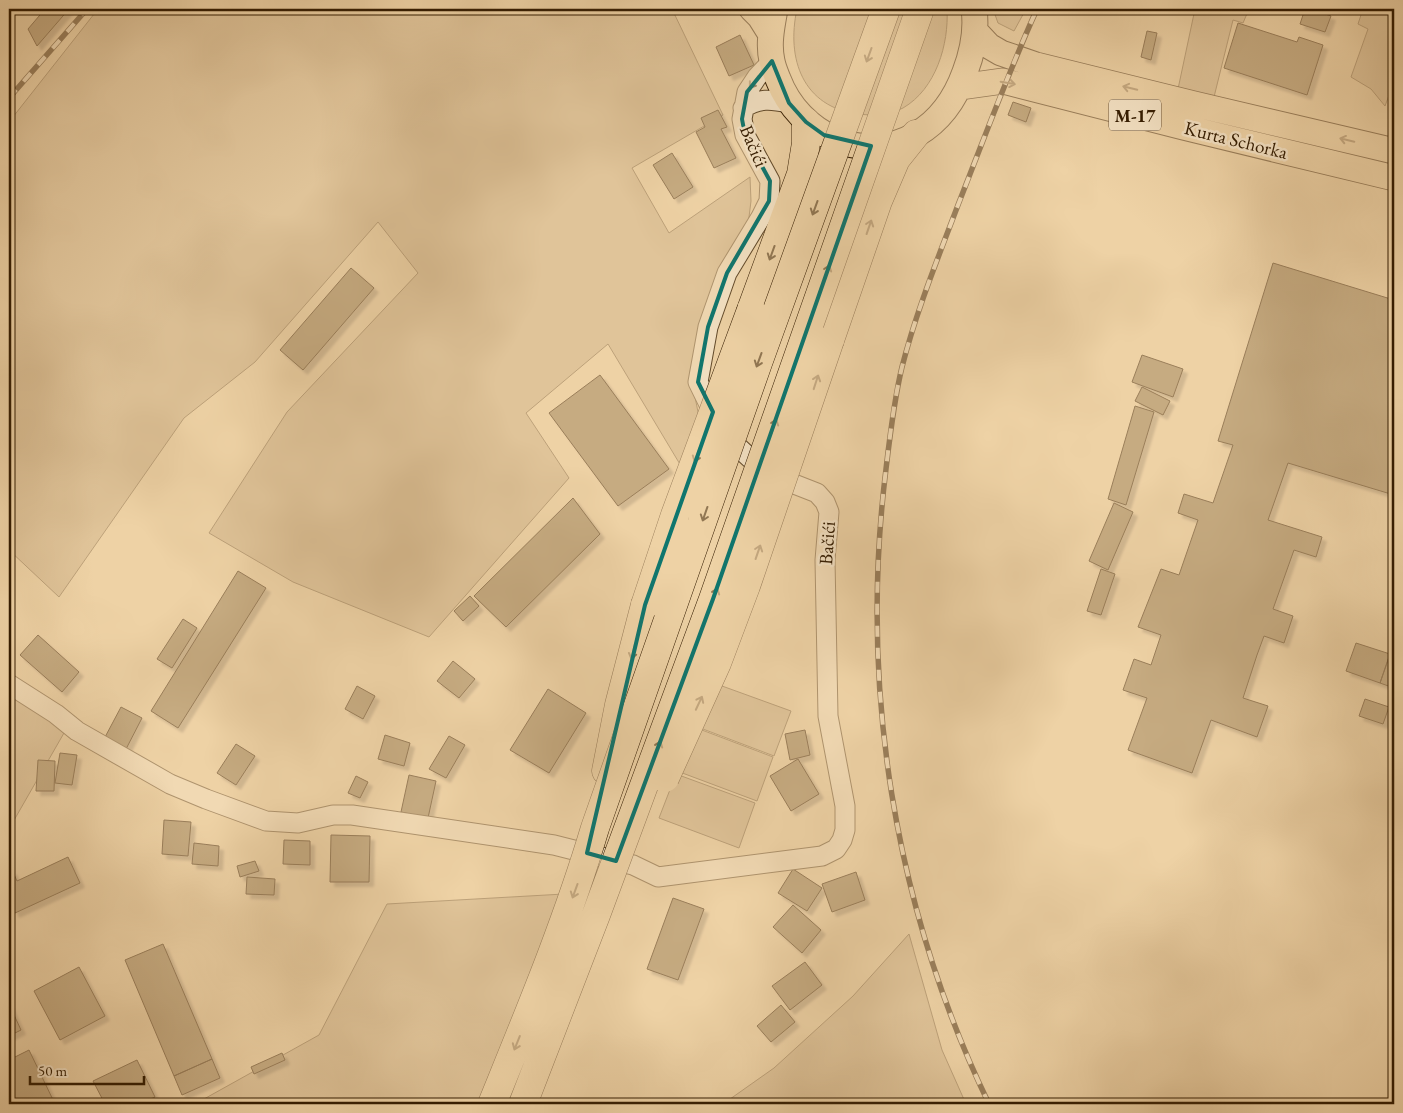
<svg xmlns="http://www.w3.org/2000/svg" width="1403" height="1113" viewBox="0 0 1403 1113" font-family="'EB Garamond',serif">
<style>
.green{fill:#ceb389;stroke:#816845}
.building{fill:#957b56;stroke:#341c01;filter:url(#shadow)}
.lines{fill:none;stroke-linecap:round;stroke-linejoin:round}
.minor-casing{stroke:#624a2a;stroke-width:21}
.major-casing{stroke:#341c01;stroke-width:27}
.highway-casing{stroke:#341c01;stroke-width:29}
.minor{stroke:#f4e2c4;stroke-width:19}
.major{stroke:#eed2a5;stroke-width:25}
.highway{stroke:#eed2a5;stroke-width:28}
.rail-casing{stroke:#341c01;stroke-width:5.5}
.rail{stroke:#f4e2c4;stroke-width:4;stroke-dasharray:11;stroke-linecap:butt}
.highway-bridge-casing{stroke:#341c01;stroke-width:29;stroke-linecap:butt}
.highway-bridge{stroke:#eed2a5;stroke-width:28}
.oneway{stroke:#917753}
.oneway2{stroke:#9e896c}
.marked{fill:none;stroke:#0f766e;stroke-width:4;stroke-linejoin:round}
.labels{text-anchor:middle;dominant-baseline:central;stroke-width:5;stroke-linejoin:round;paint-order:stroke}
.shield{fill:#f4e2c4;stroke:#6e573c;stroke-width:1}
.shield-label{font-size:18px;font-weight:bold;fill:#341c01}
.street-label{font-size:19px;fill:#341c01;stroke:#f4e2c4}
</style>
<defs>
<filter id="shadow"><feDropShadow dx="4.5" dy="4.5" stdDeviation="1" flood-color="#0004"/></filter>
</defs>
<rect width="100%" height="100%" fill="#eed2a5"/>
<filter id="stains"><feTurbulence type="fractalNoise" baseFrequency=".004" numOctaves="4"/><feColorMatrix values="0 0 0 0 .2 0 0 0 0 .09 0 0 0 0 .02 0 0 0 .5 -.17"/></filter>
<radialGradient id="worn" r=".72"><stop offset=".6" stop-color="#630" stop-opacity="0"/><stop offset="1" stop-color="#630" stop-opacity=".3"/></radialGradient>
<path class="green" d="M98,9H672L723,115L632,168L669,233L750,177L751,201L748,225L698,337L690,372L700,422L681,466L608,344L526,413L569,478L429,637L293,582L209,533L287,412L418,273L378,222L255,362L184,418L59,597L9,550V122Z
M797,9H947C949,44 936,89 903,108C889,115 874,116 858,114C803,107 786,59 797,9Z
M993,9H1026L1014,31L998,23Z
M1195,9H1249L1243,23L1233,20L1214,97L1178,89Z
M1363,9H1394V82L1385,106L1371,89L1351,77L1368,29L1358,24Z
M711,682L791,711L774,756L695,726Z
M9,690L68,726L9,829Z
M694,727L773,757L757,801L677,771Z
M676,774L755,803L739,848L659,818Z
M564,894L478,1104H195L319,1035L387,904Z
M909,934L942,1050L966,1104H723L774,1068L853,996Z"/>
<path class="building" d="M45,9H69L37,46L28,29Z
M1305,9H1310L1331,16L1325,32L1300,24Z
M1238,23L1297,42L1299,37L1323,45L1307,95L1224,68Z
M1147,31L1157,33L1151,60L1141,57Z
M740,35L754,65L729,76L716,47Z
M1013,102L1031,108L1026,122L1008,115Z
M718,110L727,127L721,129L736,158L714,168L696,132L705,127L701,118Z
M672,153L693,187L674,199L653,165Z
M1273,263L1394,300V495L1288,463L1268,520L1322,537L1316,557L1294,550L1273,609L1293,616L1284,643L1264,636L1257,655L1243,698L1268,706L1257,737L1211,720L1192,773L1128,750L1147,698L1123,690L1134,659L1151,665L1161,635L1138,627L1161,569L1179,575L1198,520L1178,513L1184,494L1213,503L1233,445L1218,441Z
M351,268L374,288L303,370L280,350Z
M1142,355L1183,369L1173,397L1132,382Z
M600,375L669,469L618,506L549,413Z
M1142,387L1170,401L1163,415L1135,401Z
M1135,406L1154,412L1126,505L1108,499Z
M573,498L600,534L506,627L474,596Z
M1114,503L1133,512L1108,570L1089,561Z
M1101,569L1115,574L1101,615L1087,611Z
M238,571L266,588L178,728L151,711Z
M470,596L479,606L463,621L454,611Z
M183,619L197,628L172,668L157,659Z
M38,635L79,672L62,692L20,655Z
M1356,643L1390,654L1380,683L1346,671Z
M1390,654L1394,655V688L1380,683Z
M453,661L475,679L459,698L437,681Z
M357,686L375,696L363,719L345,709Z
M548,689L586,713L549,773L510,750Z
M1365,699L1389,707L1383,724L1359,716Z
M121,707L142,718L125,751L104,739Z
M805,730L810,755L790,760L785,734Z
M385,735L410,743L404,766L378,759Z
M449,736L465,745L446,778L429,769Z
M236,744L255,756L236,785L217,773Z
M60,753L77,755L72,785L55,783Z
M798,759L819,794L791,811L770,776Z
M38,760L55,761L54,791H36Z
M409,775L436,781L428,818L401,812Z
M356,776L368,782L360,798L348,793Z
M164,820L191,822L188,856L162,854Z
M331,835L370,836L369,882H330Z
M284,840L310,841V865L283,864Z
M194,843L219,846L218,866L192,864Z
M68,857L80,883L15,913L9,900V872L12,870L17,881Z
M255,861L259,871L240,877L237,866Z
M793,869L822,888L807,911L778,893Z
M856,872L865,900L832,912L822,884Z
M247,877L275,879L274,895L246,894Z
M673,898L704,909L678,980L647,969Z
M793,905L821,930L802,953L773,927Z
M163,944L212,1059L174,1076L125,960Z
M805,962L822,985L790,1010L772,986Z
M79,967L105,1016L60,1040L34,991Z
M9,1004L21,1030L9,1036Z
M781,1005L795,1022L771,1042L757,1026Z
M29,1050L55,1104H9V1060Z
M282,1053L285,1060L254,1074L251,1067Z
M212,1059L220,1078L182,1095L174,1076Z
M137,1060L155,1097L140,1104H105L93,1081Z"/>
<g class="lines">
<defs>
<path id="minor" d="M743,108C760,98 770,99 789,103
M9,684L56,714L77,731L170,784L206,799L266,821L298,823L333,815H352L554,845L633,865L658,877L822,856L836,849L842,840L845,830V806L828,716L825,560L829,512L825,502L817,493L766,473L723,433L698,382L708,327L727,273L761,217L769,201L770,181L745,135L742,119L747,92L757,77L772,61"/>
<path id="major" d="M752,9L760,17L770,33
M775,9C772,26 768,44 772,61C773,67 776,74 778,79C799,135 864,166 917,134C941,120 956,97 965,72C973,51 977,31 974,9
M975,31L989,46L1001,53L1036,65L1194,104L1394,151
M960,87L1003,81L1183,127L1394,178"/>
<path id="highway" d="M751,310L801,174L806,143V122
M830,340L878,201L896,159L916,134
M606,771L619,705L645,605"/>
</defs>
<use href="#minor" class="minor-casing"/>
<use href="#major" class="major-casing"/>
<use href="#highway" class="highway-casing"/>
<use href="#minor" class="minor"/>
<use href="#major" class="major"/>
<use href="#highway" class="highway"/>
<defs>
<path id="rail" d="M9,98L87,9
M989,1104C894,907 859,686 886,469C890,435 894,400 902,367C916,312 938,258 958,205C984,139 1008,73 1037,9"/>
</defs>
<use href="#rail" class="rail-casing"/>
<use href="#rail" class="rail"/>
<defs>
<path id="highway-bridge" d="M645,605L675,515L751,310
M665,778L717,663L746,586L830,340
M492,1104C529,1013 567,922 595,828L758,363L886,9
M523,1104L596,915L713,599L920,9"/>
</defs>
<use href="#highway-bridge" class="highway-bridge-casing"/>
<use href="#highway-bridge" class="highway-bridge"/>
</g>
<defs><path id="oneway-shaft" d="M-6 0H5M1.5-3L5.5 0L1.5 3" fill="none" stroke-width="1.6" stroke-linecap="round" stroke-linejoin="round" transform="scale(1.25)"/></defs>
<g class="oneway">
<use href="#oneway-shaft" transform="translate(869 55) rotate(110)"/>
<use href="#oneway-shaft" transform="translate(1008 83) rotate(10)"/>
<use href="#oneway-shaft" transform="translate(1130 88) rotate(-166)"/>
<use href="#oneway-shaft" transform="translate(1347 140) rotate(-167)"/>
<use href="#oneway-shaft" transform="translate(815 208) rotate(110)"/>
<use href="#oneway-shaft" transform="translate(869 227) rotate(-71)"/>
<use href="#oneway-shaft" transform="translate(772 253) rotate(110)"/>
<use href="#oneway-shaft" transform="translate(827 272) rotate(-71)"/>
<use href="#oneway-shaft" transform="translate(759 360) rotate(110)"/>
<use href="#oneway-shaft" transform="translate(816 382) rotate(-72)"/>
<use href="#oneway-shaft" transform="translate(774 426) rotate(-71)"/>
<use href="#oneway-shaft" transform="translate(697 455) rotate(110)"/>
<use href="#oneway-shaft" transform="translate(705 514) rotate(109)"/>
<use href="#oneway-shaft" transform="translate(758 552) rotate(-71)"/>
<use href="#oneway-shaft" transform="translate(715 595) rotate(-70)"/>
<use href="#oneway-shaft" transform="translate(633 652) rotate(104)"/>
<use href="#oneway-shaft" transform="translate(699 703) rotate(-65)"/>
<use href="#oneway-shaft" transform="translate(658 748) rotate(-70)"/>
<use href="#oneway-shaft" transform="translate(575 891) rotate(110)"/>
<use href="#oneway-shaft" transform="translate(517 1043) rotate(112)"/>
</g>
<use class="oneway2" href="#oneway-shaft" transform="translate(754 82) rotate(126)"/>
<path d="M0 0H1403V1113H0ZM772,61L789,103L806,122L824,135L871,146L713,599L616,861L587,853L645,605L713,412L698,382L708,327L727,273L769,201L770,181L745,135L742,119L747,92Z" fill="#eed2a5" fill-opacity=".55" fill-rule="evenodd"/>
<path class="marked" d="M772,61L789,103L806,122L824,135L871,146L713,599L616,861L587,853L645,605L713,412L698,382L708,327L727,273L769,201L770,181L745,135L742,119L747,92Z"/>
<g class="labels">
<rect class="shield" x="1109" y="99.5" width="52" height="31" rx="4"/>
<g class="shield-label">
<text x="1135" y="115">M-17</text>
</g>
<g class="street-label">
<text transform="translate(1236 140) rotate(14)">Kurta Schorka</text>
<text transform="translate(754 146) rotate(67)">Bačići</text>
<text transform="translate(827 543) rotate(-86)">Bačići</text>
</g>
</g>
<rect width="1403" height="1113" fill="none" stroke="#eed2a5" stroke-width="30"/>
<rect x="10" y="10" width="1383" height="1093" fill="none" stroke="#341c01" stroke-width="2.5"/>
<rect x="15" y="15" width="1373" height="1083" fill="none" stroke="#341c01"/>
<path d="M30 1076v8h114v-8" fill="none" stroke="#341c01" stroke-width="2.5"/>
<text x="38" y="1076" font-size="15" fill="#341c01" stroke="#f4e2c4" stroke-width="4" paint-order="stroke">50 m</text>
<rect width="100%" height="100%" filter="url(#stains)"/>
<rect width="100%" height="100%" fill="url(#worn)"/>
</svg>
